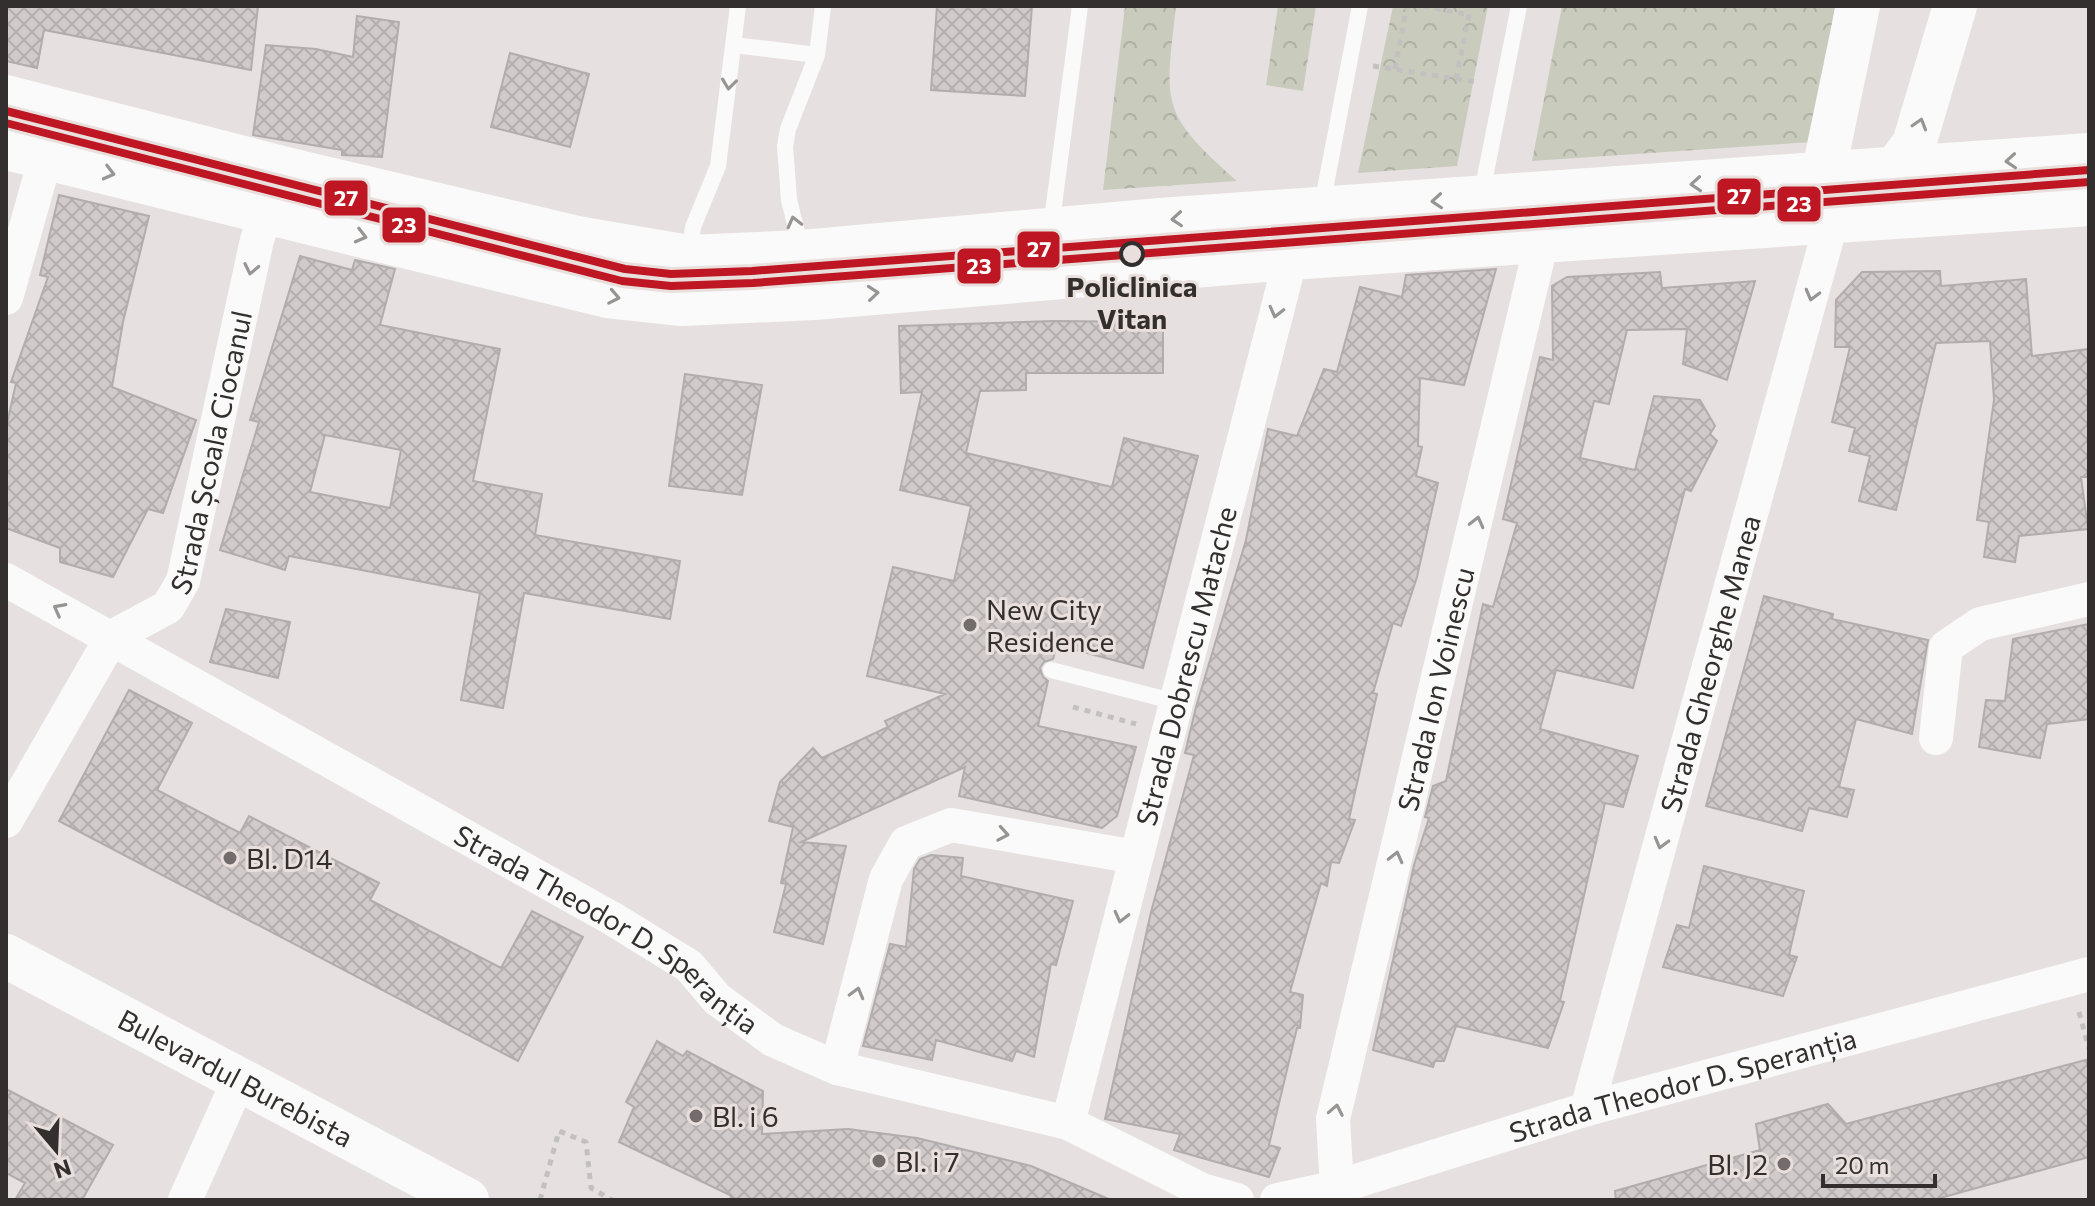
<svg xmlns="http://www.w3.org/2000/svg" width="2095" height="1206" viewBox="0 0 2095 1206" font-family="Commissioner,sans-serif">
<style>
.park{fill:url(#park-crowns)}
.building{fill:url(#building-cross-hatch);stroke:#b1adad;stroke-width:2;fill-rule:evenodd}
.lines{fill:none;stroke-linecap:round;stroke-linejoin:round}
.path{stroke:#c3c0c0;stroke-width:5;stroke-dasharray:6 6;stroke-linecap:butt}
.lane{stroke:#fbfafa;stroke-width:16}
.street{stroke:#fbfafa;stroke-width:34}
.secondary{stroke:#fbfafa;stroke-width:44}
.tram-1-casing{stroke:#e9e0dd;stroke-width:14}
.tram-2-casing{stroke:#e9e0dd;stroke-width:14}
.tram-1{stroke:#be1622;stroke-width:8}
.tram-2{stroke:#be1622;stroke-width:8}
.oneway{stroke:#979494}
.stop-dot{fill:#e9e0dd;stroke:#332f2e;stroke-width:4}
.poi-dot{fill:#726d6c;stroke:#e9e0dd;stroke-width:3}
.labels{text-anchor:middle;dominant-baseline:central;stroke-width:6;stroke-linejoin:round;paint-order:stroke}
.stop-label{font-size:28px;font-weight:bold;fill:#332f2e;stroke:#e9e0dd}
.street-label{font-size:28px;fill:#332f2e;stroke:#e9e0dd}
.poi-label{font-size:28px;fill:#332f2e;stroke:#e9e0dd;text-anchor:start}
.line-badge{stroke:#e9e0dd;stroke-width:3}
.badge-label{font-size:22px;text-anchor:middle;font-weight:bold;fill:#fff}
</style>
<defs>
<pattern id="park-crowns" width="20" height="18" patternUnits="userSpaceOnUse" patternTransform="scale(2)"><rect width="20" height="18" fill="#c9ccbd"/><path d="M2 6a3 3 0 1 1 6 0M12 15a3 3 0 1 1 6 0" fill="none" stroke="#adb0a3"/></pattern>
<pattern id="building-cross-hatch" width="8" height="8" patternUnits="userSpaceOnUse" patternTransform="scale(2)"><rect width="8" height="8" fill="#d1cacb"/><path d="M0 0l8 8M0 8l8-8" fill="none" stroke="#b4aeaf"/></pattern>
</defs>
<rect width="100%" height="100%" fill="#e6e1e0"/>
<path class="park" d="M1125,6H1176C1165,105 1159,112 1237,181L1103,190Z
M1278,6H1316L1303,91L1266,85Z
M1393,6H1488L1457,166L1358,173Z
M1562,6H1835L1812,142L1532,161Z"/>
<path class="building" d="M6,6H258L251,70L44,30L37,68L6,61Z
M937,6H1032L1025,96L931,90Z
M357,16L399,22L382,157L342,155V150L253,135L266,45L316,49L353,57Z
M510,53L589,74L570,147L491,127Z
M59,195L149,216L123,322L112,387L196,420L163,513L148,509L113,577L60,562V548L6,528V428L16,383L11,382L48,277L40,275Z
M300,256L352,270L355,260L395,269L380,325L500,349L473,481L542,494L535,535L680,561L670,619L524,593L503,708L461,700L480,593L289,556L285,570L220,550L259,422L250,420ZM325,435L401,450L390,508L310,492Z
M1496,269L1464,385L1420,378L1418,446L1422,447L1416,476L1438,483L1417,577L1401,626L1393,623L1373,693L1377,694L1349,819L1355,820L1339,863L1331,862L1327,886L1321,883L1290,992L1303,995L1300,1028H1297L1269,1145L1280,1148L1269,1177L1174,1150L1180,1134L1105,1119L1151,912L1194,755L1185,753L1196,707L1246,540L1268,429L1297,436L1324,369L1337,372L1360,287L1402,297L1406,275Z
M1940,271L1941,286L2026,279L2032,356L2089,349V477H2081L2088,529L2019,536L2015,562L1984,557L1989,522L1977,520L1994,400L1990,341L1936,343L1896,510L1859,501L1870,456L1849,451L1855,428L1832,422L1850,347H1835L1836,300L1862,272Z
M1660,272L1662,288L1755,281L1727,380L1683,364L1687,329L1627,330L1609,404L1594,401L1580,458L1635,470L1654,396L1700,400L1715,426L1710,434L1717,441L1691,491L1685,489L1633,688L1556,670L1540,729L1638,756L1623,807L1605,803L1560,1001L1564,1002L1548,1048L1456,1026L1444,1061H1435L1433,1067L1373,1050L1414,865L1429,818L1425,817L1433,786L1446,781L1483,604L1493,607L1517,523L1503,519L1540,357L1553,360L1552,286L1567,277Z
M1053,321L1163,322V373H1026V390L980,391L966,453L1112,487L1124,438L1198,456L1143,668L1057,645L1053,659L1044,662L1040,668L1043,677L1048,681L1038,726L1136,747L1117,816L1102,828L959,796L965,767L801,842L846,846L823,944L774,932L786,884L781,883L793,827L769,821L780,782L813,748L822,758L888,727L885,721L945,694L867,676L893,567L954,581L971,506L900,490L922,392L901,393L899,326Z
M685,374L762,385L742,495L669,486Z
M1764,596L1833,614L1832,619L1928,640L1912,734L1856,719L1839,787L1854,790L1847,817L1809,808L1802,831L1706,806Z
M226,609L290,622L278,678L210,662Z
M2089,624V719L2047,724L2040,758L1979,747L1986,700L2005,701L2013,639Z
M129,690L192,723L157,790L240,833L249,816L379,883L370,900L501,968L532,911L583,937L518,1061L59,821Z
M931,855L963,858L961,876L1073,901L1056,965L1051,964L1034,1057L1016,1051L1012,1061L936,1040L932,1060L863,1046L890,944L906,947L914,869L920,859Z
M1704,866L1804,891L1789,955L1797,957L1783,996L1663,967L1677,925L1689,928Z
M657,1041L683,1056L687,1051L763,1091L762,1134L848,1129L917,1138L1031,1166L1111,1200H732L730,1195L619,1142L634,1107L626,1102Z
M2089,1059V1157L1933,1200H1616L1615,1191L1760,1150L1756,1124L1828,1104L1846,1124Z
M6,1089L113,1145L82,1200H15L25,1183L6,1173Z"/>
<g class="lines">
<path class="path" d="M1423,6L1469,15
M1373,66L1477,82
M1395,69L1407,6
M1456,79L1471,6
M1073,707L1136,724
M2079,1012L2089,1049
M540,1200L559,1131L586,1142L591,1188L612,1200"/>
<path class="lane" d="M734,45L817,55
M1481,197L1519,6
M1322,205L1360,6
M1051,228L1080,6
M813,296L789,200L785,146L788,129L817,55L823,6
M682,301L693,227L718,166L738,6
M1051,670L1176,702"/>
<g class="street">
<path d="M6,298L59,110"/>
<path id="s1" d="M6,580L613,919L689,966L717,999L773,1040L837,1068L1068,1123L1202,1190L1237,1200"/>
<path d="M1936,738L1946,647L1980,624L2089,599"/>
<path id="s2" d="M6,821L112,637L168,607L183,581L257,240L282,168"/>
<path d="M837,1068L886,879L906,843L951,825L1136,857"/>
<path id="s3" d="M1587,1109L1832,220"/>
<path id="s4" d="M1068,1123L1303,210"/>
<path id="s5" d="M1337,1187L1333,1119L1553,194"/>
<path d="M185,1200L238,1082"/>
<path id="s6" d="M1277,1200L1337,1187L1587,1109L2089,974"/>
</g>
<g class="secondary">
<path d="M6,97L282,168L577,238L688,257L802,252L1160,220L2089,155"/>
<path d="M6,148L607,296L682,304L814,298L1290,258L2089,204"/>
<path d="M1882,187L1914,144L1955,6"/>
<path d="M1829,203L1823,175L1858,6"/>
<path id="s7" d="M6,956L467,1200"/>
</g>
<defs>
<path id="tram-1" d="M6,111L625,269L671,274L752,271L2089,170"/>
<path id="tram-2" d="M6,123L622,281L671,286L753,283L2089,182"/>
</defs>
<use href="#tram-1" class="tram-1-casing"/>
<use href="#tram-2" class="tram-2-casing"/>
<use href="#tram-1" class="tram-1"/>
<use href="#tram-2" class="tram-2"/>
</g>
<defs><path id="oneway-chevron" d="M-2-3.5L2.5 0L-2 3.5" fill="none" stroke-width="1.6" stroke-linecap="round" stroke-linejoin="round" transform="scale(2)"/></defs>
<g class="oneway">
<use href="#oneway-chevron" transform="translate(729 84) rotate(97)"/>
<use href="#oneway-chevron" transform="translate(1920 124) rotate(-73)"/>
<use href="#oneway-chevron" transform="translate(2011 161) rotate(176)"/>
<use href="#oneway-chevron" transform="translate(109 173) rotate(14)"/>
<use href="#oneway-chevron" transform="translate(1696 184) rotate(176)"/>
<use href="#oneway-chevron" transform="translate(1437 201) rotate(176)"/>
<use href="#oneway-chevron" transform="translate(1177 219) rotate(176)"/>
<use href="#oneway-chevron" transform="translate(794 222) rotate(-104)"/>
<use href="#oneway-chevron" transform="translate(361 236) rotate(14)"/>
<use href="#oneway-chevron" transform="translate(251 269) rotate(102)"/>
<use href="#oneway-chevron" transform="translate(873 293) rotate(-5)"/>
<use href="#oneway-chevron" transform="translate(1812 295) rotate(105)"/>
<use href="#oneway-chevron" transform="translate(614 297) rotate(11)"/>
<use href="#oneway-chevron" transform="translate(1276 312) rotate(104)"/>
<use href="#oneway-chevron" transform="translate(1477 522) rotate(-76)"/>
<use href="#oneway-chevron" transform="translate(59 609) rotate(-152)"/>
<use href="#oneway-chevron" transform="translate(1003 834) rotate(10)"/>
<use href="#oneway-chevron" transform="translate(1661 843) rotate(105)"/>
<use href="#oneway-chevron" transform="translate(1396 857) rotate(-76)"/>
<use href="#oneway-chevron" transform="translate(1121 917) rotate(104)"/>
<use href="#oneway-chevron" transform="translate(857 993) rotate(-75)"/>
<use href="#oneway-chevron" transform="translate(1336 1110) rotate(-79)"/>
</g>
<circle class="stop-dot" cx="1132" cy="254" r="11"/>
<g class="poi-dot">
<circle cx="970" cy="625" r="8"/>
<circle cx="230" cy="858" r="8"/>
<circle cx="696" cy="1116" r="8"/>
<circle cx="879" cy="1161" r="8"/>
<circle cx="1784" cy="1164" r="8"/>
</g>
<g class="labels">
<g class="stop-label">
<text x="1132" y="286">Policlinica<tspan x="1132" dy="32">Vitan</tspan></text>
</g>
<g class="street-label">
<text stroke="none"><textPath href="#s2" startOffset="438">Strada Școala Ciocanul</textPath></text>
<text stroke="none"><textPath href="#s3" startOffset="462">Strada Gheorghe Manea</textPath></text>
<text stroke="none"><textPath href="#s4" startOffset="472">Strada Dobrescu Matache</textPath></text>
<text stroke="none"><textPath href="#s5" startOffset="510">Strada Ion Voinescu</textPath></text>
<text stroke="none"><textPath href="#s1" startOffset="696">Strada Theodor D. Speranția</textPath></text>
<text stroke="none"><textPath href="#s7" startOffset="260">Bulevardul Burebista</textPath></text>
<text stroke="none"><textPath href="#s6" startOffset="422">Strada Theodor D. Speranția</textPath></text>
</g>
<g class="poi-label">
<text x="986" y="609">New City<tspan x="986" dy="32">Residence</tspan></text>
<text x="246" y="858">Bl. D14</text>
<text x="712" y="1116">Bl. i 6</text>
<text x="895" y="1161">Bl. i 7</text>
<text x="1768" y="1164" text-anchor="end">Bl. J2</text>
</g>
</g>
<g class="line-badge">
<rect x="1716" y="177" width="46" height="39" rx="8" fill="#be1622"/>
<rect x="323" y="179" width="46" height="38" rx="8" fill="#be1622"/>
<rect x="1776" y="185" width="46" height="38" rx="8" fill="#be1622"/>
<rect x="381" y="206" width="46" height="38" rx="8" fill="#be1622"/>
<rect x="1016" y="230" width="45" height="39" rx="8" fill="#be1622"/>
<rect x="956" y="247" width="46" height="38" rx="8" fill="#be1622"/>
</g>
<g class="badge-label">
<text x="1739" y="204">27</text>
<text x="346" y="206">27</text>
<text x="1799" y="212">23</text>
<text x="404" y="233">23</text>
<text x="1039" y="257">27</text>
<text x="979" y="274">23</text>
</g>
<rect width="2095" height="1206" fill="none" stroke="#332f2e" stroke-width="16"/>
<g transform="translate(56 1150) rotate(161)" stroke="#e9e0dd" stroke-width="6" paint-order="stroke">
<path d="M0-6L14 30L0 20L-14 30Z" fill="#332f2e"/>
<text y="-12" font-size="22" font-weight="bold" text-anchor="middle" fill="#332f2e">N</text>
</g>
<path d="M1823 1174v12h112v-12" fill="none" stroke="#332f2e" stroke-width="4"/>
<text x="1835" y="1174" font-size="24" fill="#332f2e" stroke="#e9e0dd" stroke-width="6" paint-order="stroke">20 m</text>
</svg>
